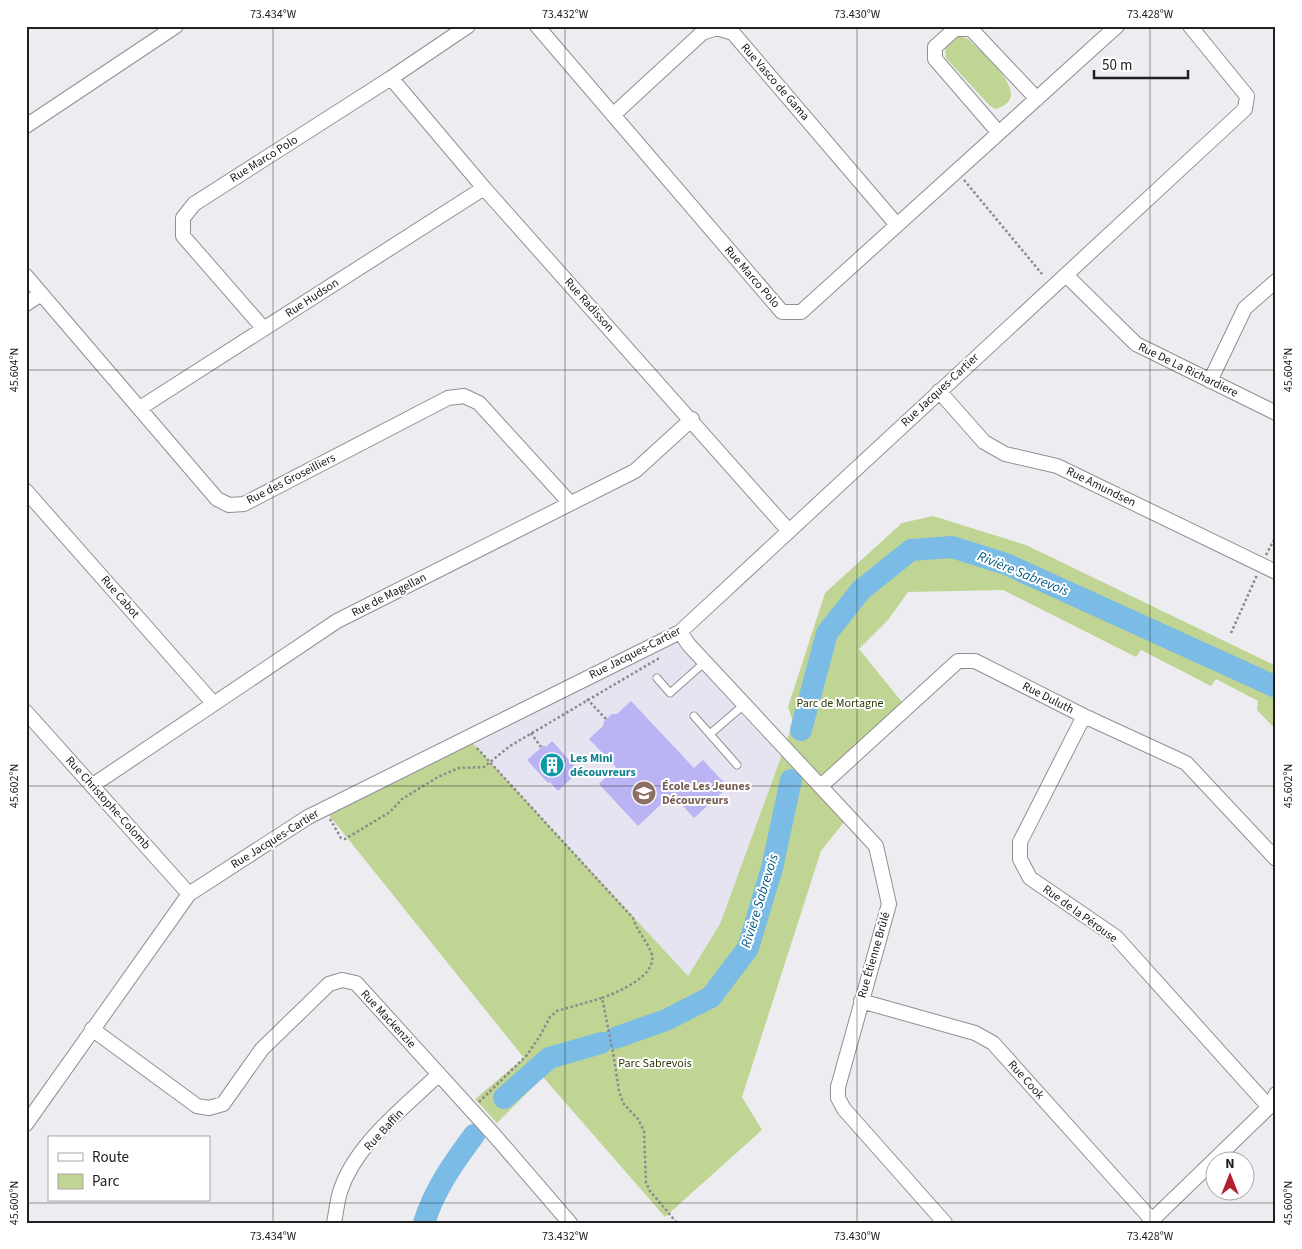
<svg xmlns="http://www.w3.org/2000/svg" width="1302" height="1249" viewBox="0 0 1302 1249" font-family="'Source Sans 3',sans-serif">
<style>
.built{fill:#e5e4f0}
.green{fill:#c0d594}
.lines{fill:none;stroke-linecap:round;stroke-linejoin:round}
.river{stroke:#7abce6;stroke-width:22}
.building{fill:#bab4f4}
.lane-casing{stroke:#909094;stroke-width:9}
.street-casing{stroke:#909094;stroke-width:16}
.path{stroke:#8a8a8d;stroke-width:2.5;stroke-dasharray:2.5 2.5;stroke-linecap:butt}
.lane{stroke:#fff;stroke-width:7}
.street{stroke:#fff;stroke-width:14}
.ticks{fill:none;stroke:#202021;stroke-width:1;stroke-opacity:0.45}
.labels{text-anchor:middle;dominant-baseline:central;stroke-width:4;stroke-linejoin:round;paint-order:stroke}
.street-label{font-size:12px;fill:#202021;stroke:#fff}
.park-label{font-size:12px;fill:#2d3908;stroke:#fff}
.culture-label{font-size:12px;font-weight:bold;fill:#0d838f;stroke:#fff;text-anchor:start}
.education-label{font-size:12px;font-weight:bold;fill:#785e54;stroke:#fff;text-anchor:start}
.water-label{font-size:14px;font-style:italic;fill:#055b82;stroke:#fff}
.neatline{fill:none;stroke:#202021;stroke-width:2}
.ticks-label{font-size:12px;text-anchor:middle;fill:#202021}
</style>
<rect width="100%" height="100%" fill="#ededf1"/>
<path class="built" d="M680,632L785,746L720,924L688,976L467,737Z"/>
<path class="green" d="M960,36L968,39C982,53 1038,98 995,109L990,106L946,58L945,47L953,37Z
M933,516L1026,545L1276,666V730L1257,710L1258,701L1216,679L1211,686L1141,650L1136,657L1003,590L908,592L888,620L859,649L906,707L821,786L848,817L821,851L742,1097L762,1130L665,1217L543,1077L497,1123L475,1099L524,1058L324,809L467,737L688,976L720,924L785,746L793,722L788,707L825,593L902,523Z"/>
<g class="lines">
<path class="river" d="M801,730L827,633L861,590L911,550L952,547L1006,564L1276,687
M615,1038L666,1020L711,997L748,948L772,868L791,780
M504,1098L549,1058L601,1043
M424,1223C434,1190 454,1162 474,1135"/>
</g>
<path class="building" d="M631,701L694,768L703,760L728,787L694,818L672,794L638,826L599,784L616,767L589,739L603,726L604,721L612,714H617Z
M552,741L579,771L558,791L550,782L548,783L527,760L544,745L546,747Z"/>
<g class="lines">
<defs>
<path id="lane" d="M657,678L670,693L705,662
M694,716L737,765
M710,734L745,704"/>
<path id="street" d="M537,26L782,312H801L1117,26
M391,78L484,188L788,530
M613,115L702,33L717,28L733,33L897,225
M26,126L176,26
M999,133L935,59V47L955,29H971L1037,99
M1066,275L1136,344L1276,413
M26,276L217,499L229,505L244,504L448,398L464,396L479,403L570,503
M26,304L41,294
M264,329L183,236V218L194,204L391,78L468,26
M1210,381L1245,308L1276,281
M939,391L984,442L1005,454L1057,466L1276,572
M140,408L484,188
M26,491L214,704
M680,632L689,645L876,846L889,904L838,1087V1098L844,1109L945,1223
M26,712L189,894
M1084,716L1020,842V859L1030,878L1116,937L1269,1107
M93,785L337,621L635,471L692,419
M821,786L958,661H975L1084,716L1186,763L1276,859
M861,1001L975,1033L993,1043L1152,1220
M92,1029L197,1106L209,1108L223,1104L262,1049L329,984L342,980L356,983L495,1136L570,1223
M26,1124L189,894L308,817L680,632L1245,109L1247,96L1190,26
M334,1223C336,1213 337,1202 340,1192C355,1144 404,1108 439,1074
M1149,1223L1269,1107L1276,1094"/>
</defs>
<use href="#lane" class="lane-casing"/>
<use href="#street" class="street-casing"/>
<path class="path" d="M964,180L1042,274
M1266,555L1276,536
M1231,633L1257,575
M587,699L606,719
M531,733L541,747
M477,748L633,918C637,931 646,940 651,952C660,975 618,992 602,998
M330,819L341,838L345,839L390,812L402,799L438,777L459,768L484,767L510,746L661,657
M479,1102L527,1055L540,1036L550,1017L557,1011L602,998L613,1052L619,1091L623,1103L638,1119L644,1131L646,1183L650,1191L677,1223"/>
<use href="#lane" class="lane"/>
<use href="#street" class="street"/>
</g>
<path class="ticks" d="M273,26V1223M565,26V1223M857,26V1223M1150,26V1223M26,370H1276M26,786H1276M26,1203H1276"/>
<defs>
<symbol id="building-disc" viewBox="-11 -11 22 22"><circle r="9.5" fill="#0f9aa8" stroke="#fff"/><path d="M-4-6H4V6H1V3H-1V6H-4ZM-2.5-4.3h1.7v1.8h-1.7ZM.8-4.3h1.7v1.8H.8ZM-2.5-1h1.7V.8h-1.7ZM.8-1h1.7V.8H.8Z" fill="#fff"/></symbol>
<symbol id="school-disc" viewBox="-11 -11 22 22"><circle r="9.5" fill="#8d6e63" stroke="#fff"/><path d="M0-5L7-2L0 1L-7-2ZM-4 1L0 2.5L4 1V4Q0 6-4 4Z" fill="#fff"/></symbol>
</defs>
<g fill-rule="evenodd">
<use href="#building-disc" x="538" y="751" width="28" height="28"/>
<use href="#school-disc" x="630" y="779" width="28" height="28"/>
</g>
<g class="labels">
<g class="street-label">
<text transform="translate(775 82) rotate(49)">Rue Vasco de Gama</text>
<text transform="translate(264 159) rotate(-32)">Rue Marco Polo</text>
<text transform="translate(752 277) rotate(49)">Rue Marco Polo</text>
<text transform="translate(312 298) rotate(-33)">Rue Hudson</text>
<text transform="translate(589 305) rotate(48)">Rue Radisson</text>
<text transform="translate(1188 370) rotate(26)">Rue De La Richardiere</text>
<text transform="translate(940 390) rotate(-43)">Rue Jacques-Cartier</text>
<text transform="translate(291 479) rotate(-27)">Rue des Groseilliers</text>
<text transform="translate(1101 487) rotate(26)">Rue Amundsen</text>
<text transform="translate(389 595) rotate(-27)">Rue de Magellan</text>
<text transform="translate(120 597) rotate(49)">Rue Cabot</text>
<text transform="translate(635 653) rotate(-27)">Rue Jacques-Cartier</text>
<text transform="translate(1048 698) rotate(27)">Rue Duluth</text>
<text transform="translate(108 803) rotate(48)">Rue Christophe-Colomb</text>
<text transform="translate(275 839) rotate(-32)">Rue Jacques-Cartier</text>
<text transform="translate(1080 914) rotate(36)">Rue de la Pérouse</text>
<text transform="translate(874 955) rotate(-74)">Rue Étienne Brûlé</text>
<text transform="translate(388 1019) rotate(47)">Rue Mackenzie</text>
<text transform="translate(1026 1080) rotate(48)">Rue Cook</text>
<text transform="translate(384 1130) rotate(-47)">Rue Baffin</text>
</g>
<g class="park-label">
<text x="840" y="703">Parc de Mortagne</text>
<text x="655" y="1063">Parc Sabrevois</text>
</g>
<g class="culture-label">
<text x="570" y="758">Les Mini<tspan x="570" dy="14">découvreurs</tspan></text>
</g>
<g class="education-label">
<text x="662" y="786">École Les Jeunes<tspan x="662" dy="14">Découvreurs</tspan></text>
</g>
<g class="water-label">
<text transform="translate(1023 574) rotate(22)">Rivière Sabrevois</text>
<text transform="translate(760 901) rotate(-73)">Rivière Sabrevois</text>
</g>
</g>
<rect width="1302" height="1249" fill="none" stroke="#ffffff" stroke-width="55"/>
<rect x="48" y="1136" width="162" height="65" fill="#ffffff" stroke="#a6a6a6"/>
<rect x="58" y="1153" width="25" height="8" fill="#ffffff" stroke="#a6a6a6"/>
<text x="92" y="1162" font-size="15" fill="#202021">Route</text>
<rect x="58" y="1174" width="25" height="15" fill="#c0d594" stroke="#a6a6a6"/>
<text x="92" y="1186" font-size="15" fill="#202021">Parc</text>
<g transform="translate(1230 1176)"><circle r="24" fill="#ffffff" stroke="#a6a6a6"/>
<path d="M0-4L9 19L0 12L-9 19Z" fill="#b22030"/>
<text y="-8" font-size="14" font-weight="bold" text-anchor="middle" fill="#202021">N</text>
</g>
<path d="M1094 70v8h94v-8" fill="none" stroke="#202021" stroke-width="2.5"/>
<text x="1102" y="70" font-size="15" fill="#202021" stroke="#ffffff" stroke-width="4" paint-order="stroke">50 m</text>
<rect x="28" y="28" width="1246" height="1194" class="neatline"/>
<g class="ticks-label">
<text x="273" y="18">73.434°W</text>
<text x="565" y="18">73.432°W</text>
<text x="857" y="18">73.430°W</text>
<text x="1150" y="18">73.428°W</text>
<text transform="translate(14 370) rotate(-90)" y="4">45.604°N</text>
<text transform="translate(1288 370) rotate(-90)" y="4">45.604°N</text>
<text transform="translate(14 786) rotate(-90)" y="4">45.602°N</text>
<text transform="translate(1288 786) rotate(-90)" y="4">45.602°N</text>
<text transform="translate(14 1203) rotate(-90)" y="4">45.600°N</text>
<text transform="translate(1288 1203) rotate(-90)" y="4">45.600°N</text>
<text x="273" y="1240">73.434°W</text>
<text x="565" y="1240">73.432°W</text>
<text x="857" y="1240">73.430°W</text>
<text x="1150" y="1240">73.428°W</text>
</g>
</svg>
